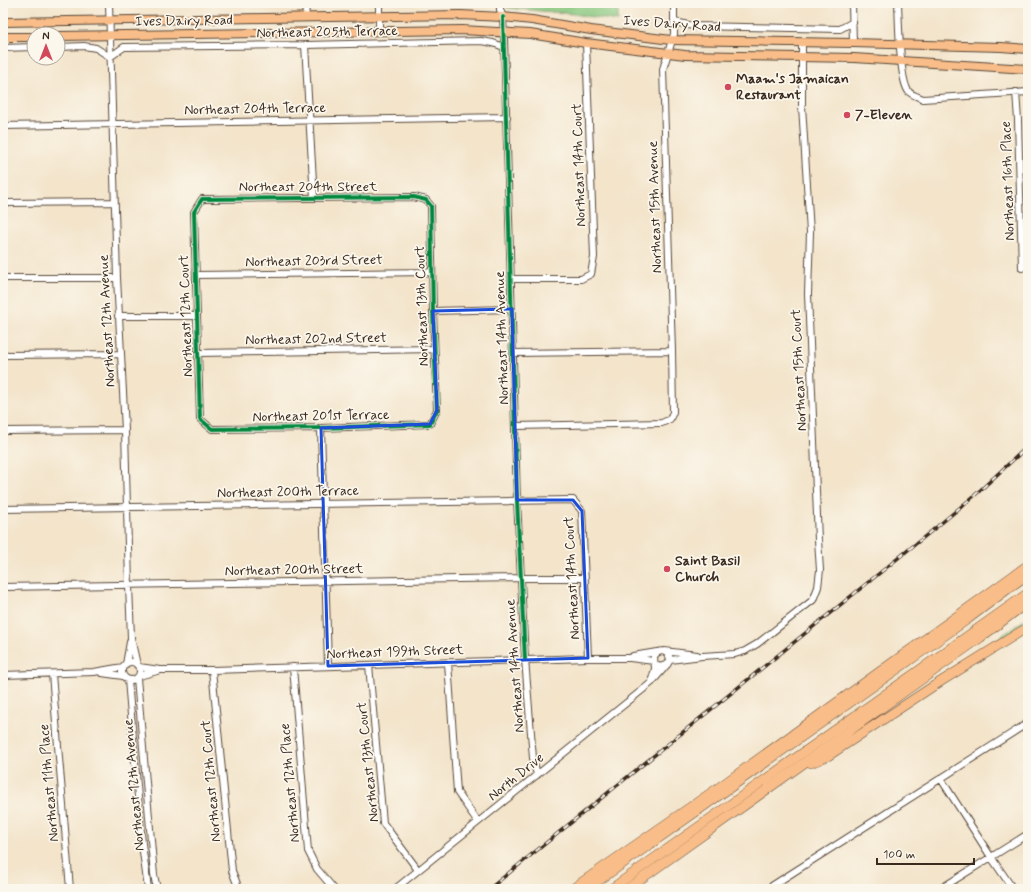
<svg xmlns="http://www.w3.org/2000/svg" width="1031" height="892" viewBox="0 0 1031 892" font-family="Mynerve,sans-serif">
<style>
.green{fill:#86c67d;stroke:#60784e}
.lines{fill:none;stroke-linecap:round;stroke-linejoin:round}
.minor-casing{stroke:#574638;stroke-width:8}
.major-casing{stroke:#574638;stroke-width:10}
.highway-casing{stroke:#574638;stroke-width:10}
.minor{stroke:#fff;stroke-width:6}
.major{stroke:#f8bd88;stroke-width:8}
.highway{stroke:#f8bd88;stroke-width:9}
.rail-casing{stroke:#3b2a1e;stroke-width:3.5}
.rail{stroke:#fbf7ec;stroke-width:2;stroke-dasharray:6;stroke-linecap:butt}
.cycleway-casing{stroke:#fbf7ec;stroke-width:6}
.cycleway{stroke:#00873e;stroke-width:4}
.marked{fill:none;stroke:#1d4ed8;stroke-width:3;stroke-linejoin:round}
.poi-dot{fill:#d1495b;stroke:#fbf7ec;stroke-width:1.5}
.labels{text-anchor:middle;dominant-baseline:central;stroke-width:3.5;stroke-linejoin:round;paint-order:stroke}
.street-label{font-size:14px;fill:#3b2a1e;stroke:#fbf7ec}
.poi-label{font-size:14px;font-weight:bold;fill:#3b2a1e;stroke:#fbf7ec;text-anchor:start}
</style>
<rect width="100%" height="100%" fill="#fbf7ec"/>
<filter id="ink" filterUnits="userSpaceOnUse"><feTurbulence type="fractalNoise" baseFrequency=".025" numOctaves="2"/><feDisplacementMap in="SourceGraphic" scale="8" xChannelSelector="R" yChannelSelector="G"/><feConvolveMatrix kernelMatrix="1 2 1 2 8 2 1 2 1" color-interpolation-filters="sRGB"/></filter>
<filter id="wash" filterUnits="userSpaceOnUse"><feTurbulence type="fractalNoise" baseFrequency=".012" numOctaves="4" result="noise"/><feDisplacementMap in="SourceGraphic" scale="16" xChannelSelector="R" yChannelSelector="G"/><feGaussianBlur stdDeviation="0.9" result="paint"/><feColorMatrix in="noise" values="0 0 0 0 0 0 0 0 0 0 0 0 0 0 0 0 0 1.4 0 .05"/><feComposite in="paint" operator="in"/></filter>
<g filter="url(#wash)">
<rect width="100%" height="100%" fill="#f3e4ca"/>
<path class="green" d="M506,3H618V21L574,14L507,8Z
M1028,617V624L972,657Z"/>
</g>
<g filter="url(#ink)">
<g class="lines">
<defs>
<path id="minor" d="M109,3L117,278L125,430L129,585L131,638L137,665
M305,3L306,17
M379,3V31
M500,3V10L503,17L504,40L517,500L525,659L533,758L537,775
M852,3L853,43
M898,3C899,21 899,81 909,92C912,95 919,97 923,99L1028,92
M675,22L693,26L840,29L853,22
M305,45L314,198
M58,47L84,46L96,48L110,57L124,47L305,45L481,41L493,43L504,47
M3,48L34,47
M1016,92L1018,120L1022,268
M3,126L507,117
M414,197L426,200L431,206L433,311L437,410L430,424L321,428L212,429L200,419L194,212L202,199Z
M3,203L114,202
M196,275L432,272
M3,278H117
M511,279H581L591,274L594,257L586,43
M433,311L512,309
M118,316H196
M198,353L434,349
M514,353L672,351
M3,355L120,354
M516,426L662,423L670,419L673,412L672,351L663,69L674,34V3
M321,428L328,666
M3,431L125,430
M3,509L573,500L582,511L588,658
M3,587L522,578H585
M664,651L697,655
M633,656L657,652
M670,660L702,656L735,654L745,651L757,644L813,600L818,587L820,570L818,540L808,294L810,232L802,106V43
M122 671a9 9 0 1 1 18 0a9 9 0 1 1-18 0Z
M448,663L457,792L478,822
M126,664L130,642
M369,665L383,823L418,870
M139,667L160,670H212L588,658H630L654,661
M293,667L308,851L317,869L334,889
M212,670L232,871L239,889
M102,673L123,676
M52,674L70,889
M3,675L94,672L123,667
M139,676L157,671
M137,678L154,875L157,889
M652,679L655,669L654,656C660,648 669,651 670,660L667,665L659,667L655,664
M128,680L142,844L148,889
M941,779L991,857L1013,889
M395,889L651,683L665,667
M767,889L1028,723
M940,889L1028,834"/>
<path id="major" d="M3,22L460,15L503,17L532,20L591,30L671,40L853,43L1001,47L1028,49
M58,36L462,30L530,34L586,43L685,55L854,58L1028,69
M3,37H34"/>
<path id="highway" d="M811,763L828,756L932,687L1028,627
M572,889L725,783L1028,565
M587,889L968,619L1028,574
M611,889L1028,593
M627,889L980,638L1028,602"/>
</defs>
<use href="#minor" class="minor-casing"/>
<use href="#major" class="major-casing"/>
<use href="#highway" class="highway-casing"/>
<use href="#minor" class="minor"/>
<use href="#major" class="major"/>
<use href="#highway" class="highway"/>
<defs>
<path id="rail" d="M489,889L939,525L974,496L1028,446"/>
</defs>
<use href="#rail" class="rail-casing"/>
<use href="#rail" class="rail"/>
<defs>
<path id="cycleway" d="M503,17L517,500L525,659
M414,197L426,200L431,206L433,311L437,410L430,424L321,428L212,429L200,419L194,212L202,199Z"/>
</defs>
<use href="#cycleway" class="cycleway-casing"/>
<use href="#cycleway" class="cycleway"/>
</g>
</g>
<path class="marked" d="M512,309L517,500H573L582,511L588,658L328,666L321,428L430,424L437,410L433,311Z"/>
<g class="poi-dot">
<circle cx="728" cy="87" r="4"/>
<circle cx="847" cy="115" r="4"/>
<circle cx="667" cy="569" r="4"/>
</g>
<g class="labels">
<g class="street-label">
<text transform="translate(184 21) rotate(-1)">Ives Dairy Road</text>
<text transform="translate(672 24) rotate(4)">Ives Dairy Road</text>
<text transform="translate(327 32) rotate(-1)">Northeast 205th Terrace</text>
<text transform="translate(255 109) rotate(-1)">Northeast 204th Terrace</text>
<text transform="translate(579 165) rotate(-92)">Northeast 14th Court</text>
<text transform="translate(1008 181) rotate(-92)">Northeast 16th Place</text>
<text x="308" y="187">Northeast 204th Street</text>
<text transform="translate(655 207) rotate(-92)">Northeast 15th Avenue</text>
<text transform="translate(314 261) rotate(-1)">Northeast 203rd Street</text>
<text transform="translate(422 306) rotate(-92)">Northeast 13th Court</text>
<text transform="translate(186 316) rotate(-92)">Northeast 12th Court</text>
<text transform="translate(107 321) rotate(-93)">Northeast 12th Avenue</text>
<text transform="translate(502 338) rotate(-92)">Northeast 14th Avenue</text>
<text transform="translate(316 339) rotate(-1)">Northeast 202nd Street</text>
<text transform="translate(799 370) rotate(-93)">Northeast 15th Court</text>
<text transform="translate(321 416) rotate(-1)">Northeast 201st Terrace</text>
<text transform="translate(288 492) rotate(-1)">Northeast 200th Terrace</text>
<text transform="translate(294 570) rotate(-1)">Northeast 200th Street</text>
<text transform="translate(572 578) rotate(-93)">Northeast 14th Court</text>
<text transform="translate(395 652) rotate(-2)">Northeast 199th Street</text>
<text transform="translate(515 666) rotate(-94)">Northeast 14th Avenue</text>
<text transform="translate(368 762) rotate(-96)">Northeast 13th Court</text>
<text transform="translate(516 777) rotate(-39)">North Drive</text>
<text transform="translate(211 781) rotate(-95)">Northeast 12th Court</text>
<text transform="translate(49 783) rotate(-95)">Northeast 11th Place</text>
<text transform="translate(290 783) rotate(-95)">Northeast 12th Place</text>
<text transform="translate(134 785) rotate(-95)">Northeast 12th Avenue</text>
</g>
<g class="poi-label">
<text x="736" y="79">Maam's Jamaican<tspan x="736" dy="16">Restaurant</tspan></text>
<text x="855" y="115">7-Eleven</text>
<text x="675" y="561">Saint Basil<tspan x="675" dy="16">Church</tspan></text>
</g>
</g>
<rect width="1031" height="892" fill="none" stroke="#fbf7ec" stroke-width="16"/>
<g transform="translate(46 46)"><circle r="19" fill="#fbf7ec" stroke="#aea59a"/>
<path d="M0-3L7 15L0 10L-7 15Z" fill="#d1495b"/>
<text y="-6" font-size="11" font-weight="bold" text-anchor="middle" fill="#3b2a1e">N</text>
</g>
<path d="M877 858v6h97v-6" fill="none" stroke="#3b2a1e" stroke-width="2"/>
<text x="883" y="858" font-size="12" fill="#3b2a1e" stroke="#fbf7ec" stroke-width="3" paint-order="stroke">100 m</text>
</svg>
